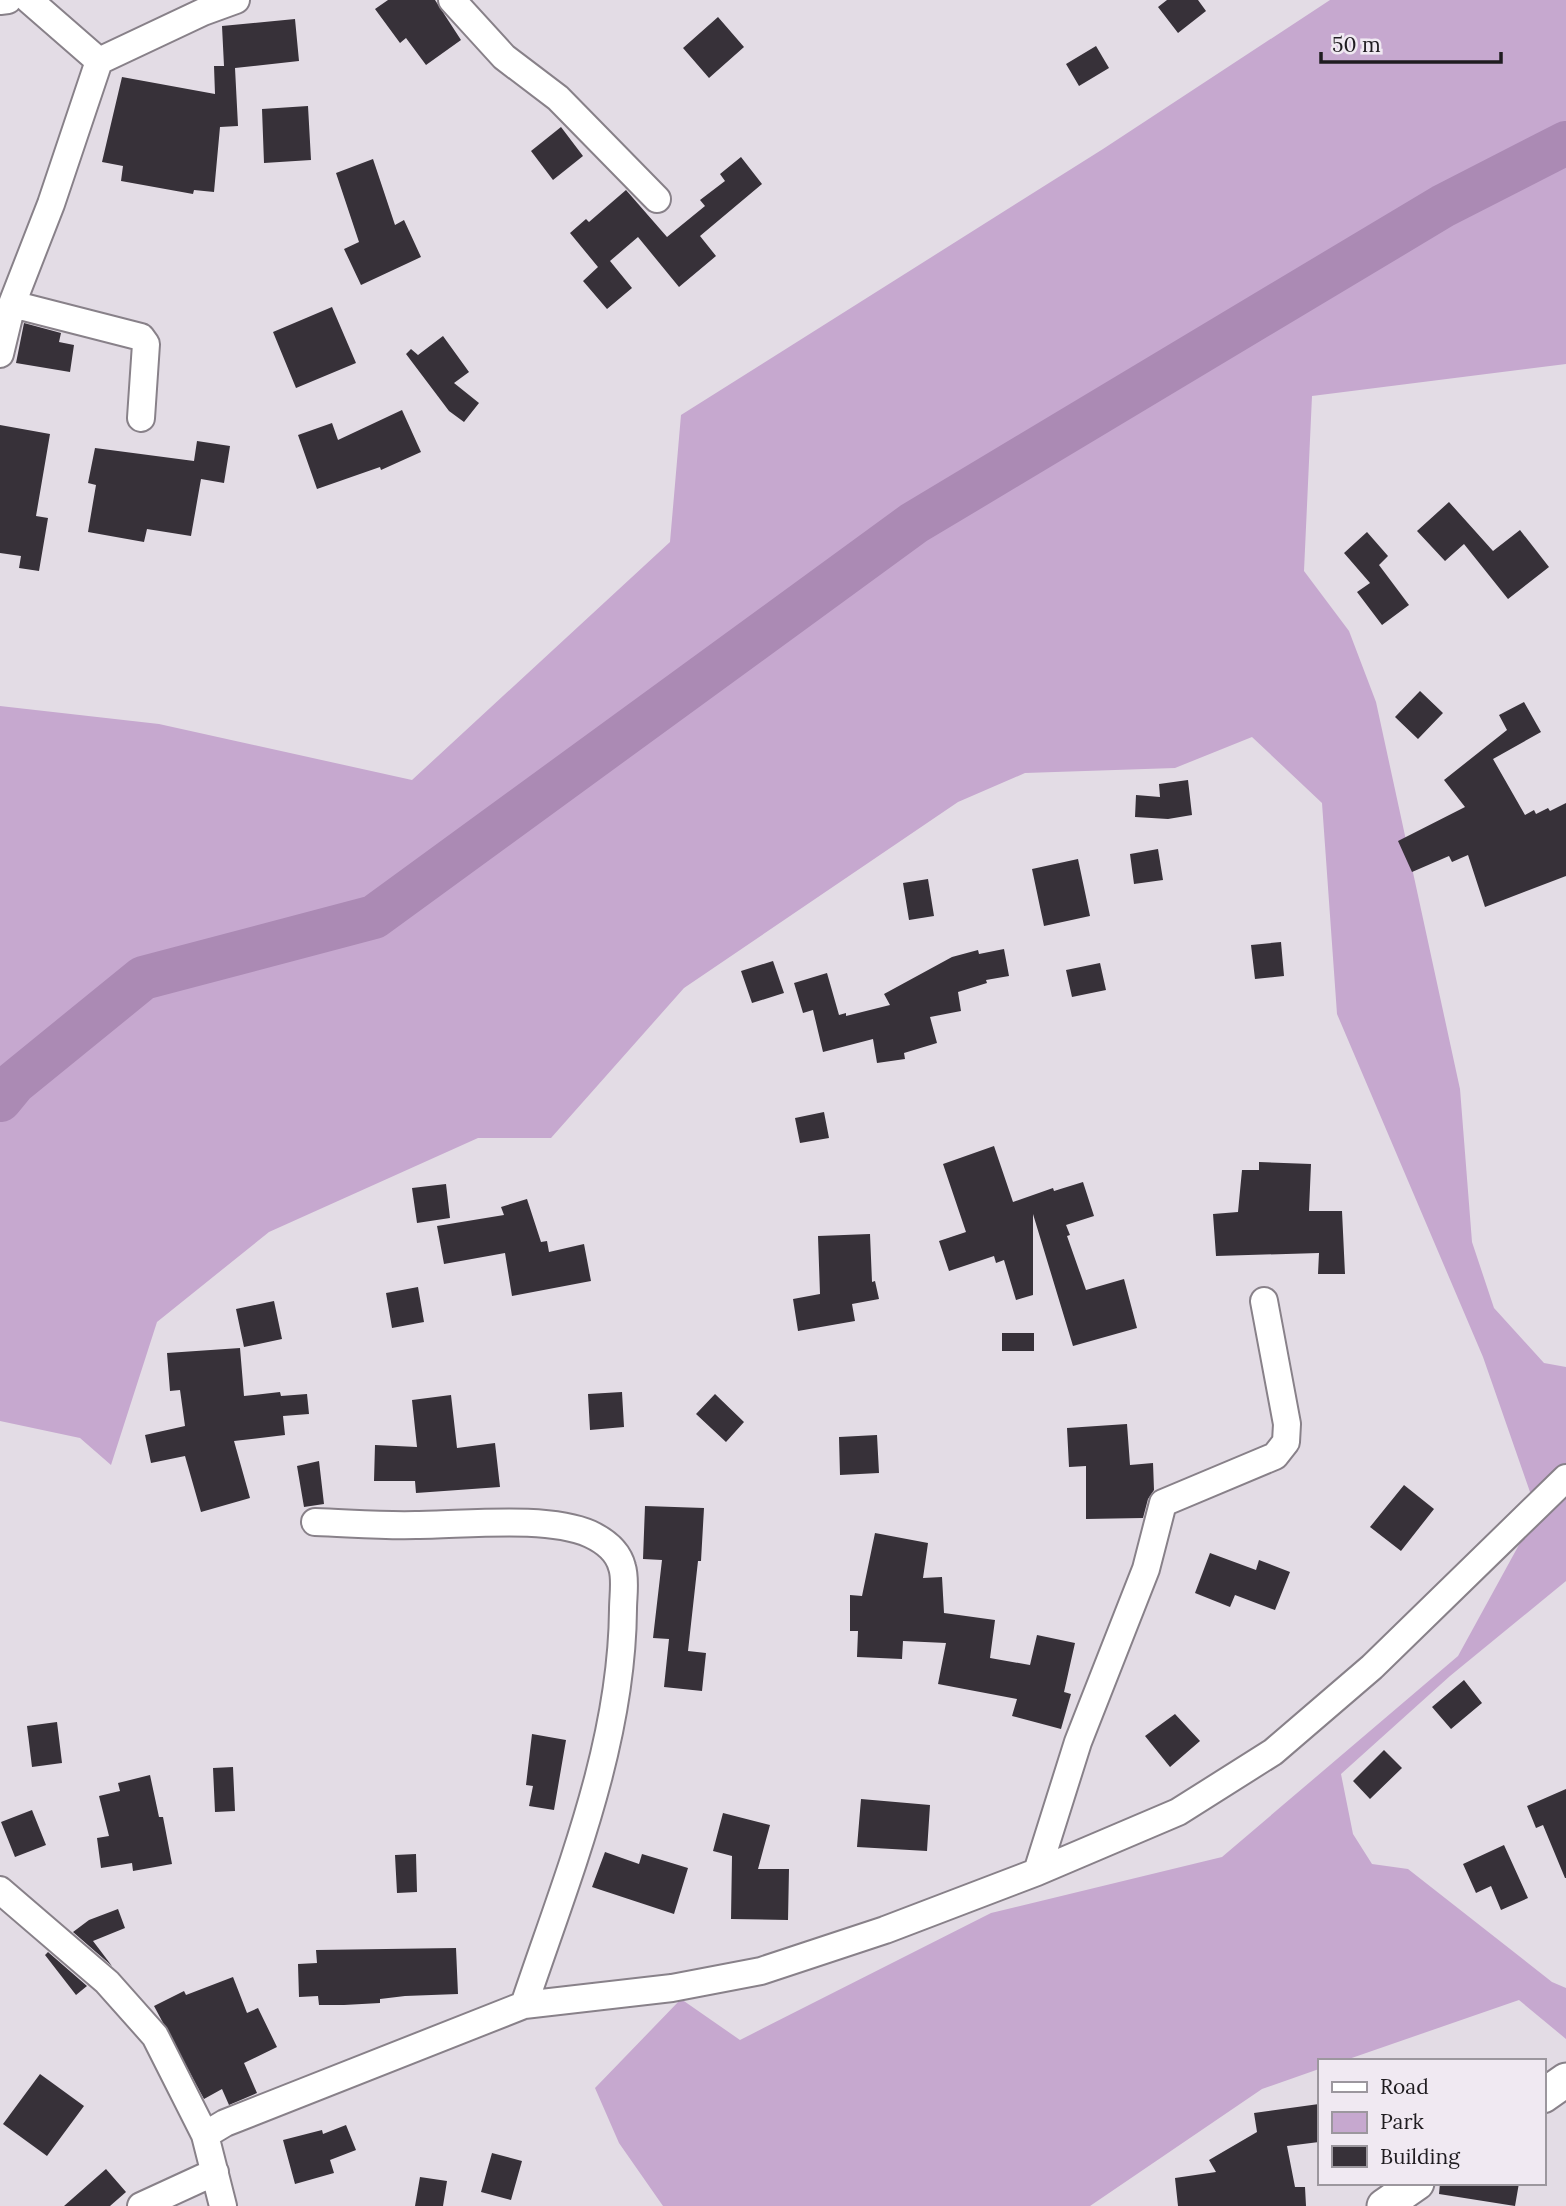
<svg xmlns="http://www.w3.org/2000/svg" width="1566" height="2206" viewBox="0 0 1566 2206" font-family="Lora,serif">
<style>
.green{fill:#c6a8cf}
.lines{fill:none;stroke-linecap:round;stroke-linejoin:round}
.river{stroke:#ab8ab4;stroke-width:44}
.building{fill:#373139}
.minor-casing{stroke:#888189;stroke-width:30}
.major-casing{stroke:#888189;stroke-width:37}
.minor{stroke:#fff;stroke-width:26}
.major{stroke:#fff;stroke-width:33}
</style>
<rect width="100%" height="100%" fill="#e3dce5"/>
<path class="green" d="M1330,0H1566V364L1312,396L1304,571L1349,631L1376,702L1460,1089L1472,1242L1494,1308L1544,1363L1566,1367V1581L1450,1676L1341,1774L1353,1834L1372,1864L1408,1869L1552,1982L1566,1988V2039L1519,2000L1343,2061H1319V2069L1262,2089L1090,2206H663L619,2143L595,2088L681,1999L740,2040L991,1913L1222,1857L1458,1656L1537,1512L1483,1357L1337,1014L1322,803L1252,737L1175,768L1025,773L958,802L684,988L551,1138H478L269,1232L157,1322L111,1465L80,1438L0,1421V706L159,724L412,780L670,542L681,415L1103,149Z"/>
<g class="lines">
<path class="river" d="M0,1100L14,1083L143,978L374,917L914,523L1443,206L1566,143"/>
</g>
<path class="building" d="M388,0H435L461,40L426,65L406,38L400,43L375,9Z
M1167,0H1198L1206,11L1178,33L1158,7Z
M718,17L744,47L709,78L683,48Z
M295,19L299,61L235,68L238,126L220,127L214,192L194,190L193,194L121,181L123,166L102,162L122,77L215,94L214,66H224L222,26Z
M1096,46L1109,68L1079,86L1066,64Z
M308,106L311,160L264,163L262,109Z
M561,127L583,156L553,180L531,151Z
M741,157L762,184L700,236L716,256L679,287L638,237L610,261L632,288L607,309L583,281L598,267L570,233L586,219L589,222L626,190L667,237L705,206L700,200L725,181L720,174Z
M373,159L395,225L404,220L421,257L361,285L344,249L359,242L336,173Z
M332,307L356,363L296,388L273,332Z
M24,323L61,333L59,342L74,345L70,372L16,363Z
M443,336L469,372L454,383L479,403L464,422L449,411L406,354L411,349L418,355Z
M402,410L421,452L381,470L380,467L317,489L298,435L332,423L338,440Z
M0,425L50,434L36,516L48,518L39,571L19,568L21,556L0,553Z
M197,441L230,446L224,483L201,479L191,536L147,529L144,542L88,532L96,485L88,483L95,448L194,461Z
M1449,502L1493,551L1520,530L1549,567L1508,599L1464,544L1445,561L1417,531Z
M1367,532L1388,556L1379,565L1409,605L1382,625L1357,592L1370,583L1344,553Z
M1420,691L1443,713L1418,739L1395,717Z
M1524,702L1541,732L1493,759L1525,815L1534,810L1536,814L1548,808L1550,811L1566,803V876L1485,907L1468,855L1452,862L1449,856L1412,872L1398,841L1465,807L1444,780L1507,730L1499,715Z
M1188,780L1192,815L1168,819L1135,817L1136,795L1160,797L1159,784Z
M1158,849L1163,880L1134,884L1130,854Z
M1078,859L1090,916L1044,926L1032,869Z
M928,879L934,916L909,920L903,883Z
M1281,942L1284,976L1255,979L1251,945Z
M1004,949L1009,976L986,980L987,983L958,992L961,1011L930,1017L937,1043L904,1053L905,1059L877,1063L873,1039L823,1052L813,1010L803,1013L794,983L827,973L839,1015L846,1013V1016L890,1005L884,994L952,957L978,950L979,954Z
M773,961L784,993L752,1003L741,971Z
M1100,963L1106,990L1072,997L1066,970Z
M824,1112L829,1138L800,1143L795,1118Z
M994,1146L1013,1202L1053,1188L1054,1191L1083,1182L1094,1216L1066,1225L1070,1235L1067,1236L1086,1290L1124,1279L1137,1328L1073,1346L1033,1214V1295L1016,1300L1004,1260L996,1263L994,1256L949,1271L939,1241L966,1232L943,1164Z
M1259,1162L1311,1164L1309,1211H1342L1345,1274H1318L1319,1253L1216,1256L1213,1214L1238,1212L1242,1170H1259Z
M446,1184L450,1218L417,1223L412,1188Z
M527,1199L541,1242L547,1241L549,1252L584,1244L591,1281L512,1296L505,1253L444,1264L437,1226L504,1215L501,1207Z
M870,1234L872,1282L875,1281L879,1299L852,1304L855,1321L798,1331L793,1299L820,1294L818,1236Z
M418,1287L424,1322L392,1328L386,1293Z
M274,1301L282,1339L244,1347L236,1309Z
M1002,1333H1034V1351H1002Z
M240,1348L244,1396L280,1392L281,1396L307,1394L309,1414L283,1416L285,1435L234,1441L250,1498L201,1512L185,1456L151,1463L145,1435L185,1426L180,1390L170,1391L167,1353Z
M622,1392L624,1427L590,1430L588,1394Z
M715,1394L744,1422L726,1442L696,1414Z
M451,1395L457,1448L495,1443L500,1487L416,1493L415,1481H374L375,1445L417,1447L412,1400Z
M1127,1424L1130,1465L1153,1463L1154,1490L1148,1499L1143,1518L1086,1519V1466L1069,1467L1067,1428Z
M877,1435L879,1473L840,1475L839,1437Z
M319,1461L324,1504L304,1507L297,1466Z
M1404,1485L1434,1509L1401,1551L1370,1527Z
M645,1506L704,1508L701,1561H698L688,1651L706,1653L702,1691L664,1687L669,1639L653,1638L662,1560L643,1559Z
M875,1533L928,1543L923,1578L942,1577L944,1613L995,1620L990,1658L1030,1665L1037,1635L1075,1643L1064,1692L1071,1694L1061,1729L1012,1716L1017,1699L938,1684L946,1643L903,1641L902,1659L857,1657L858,1631H850V1595L862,1596Z
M1210,1553L1256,1570L1259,1560L1290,1572L1275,1610L1235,1595L1230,1607L1195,1593Z
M1464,1680L1482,1703L1451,1729L1432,1707Z
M1175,1714L1200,1741L1170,1767L1145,1736Z
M57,1722L62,1763L32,1767L27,1726Z
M532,1734L566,1740L554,1810L529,1806L533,1786L526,1785Z
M1384,1750L1402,1768L1370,1799L1353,1781Z
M233,1767L235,1811L215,1812L213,1768Z
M150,1775L159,1817H163L172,1864L133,1871L132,1863L101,1868L97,1838L109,1836L99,1796L120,1791L118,1783Z
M1566,1789V1878H1565L1543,1825L1536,1828L1527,1806Z
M861,1799L930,1805L927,1851L857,1847Z
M32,1810L46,1845L15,1857L1,1822Z
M723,1813L770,1825L758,1869H789L788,1920L731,1919L732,1856L713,1851Z
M1504,1845L1528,1898L1501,1910L1491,1886L1476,1893L1463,1864Z
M605,1852L639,1864L642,1854L688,1868L674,1914L592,1887Z
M416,1854L417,1892L397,1893L395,1855Z
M118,1909L125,1928L93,1941L112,1966L73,1932L89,1920Z
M456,1948L458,1994L405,1996L380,1999V2003L344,2005H319L318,1996L299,1997L298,1964L317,1963L316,1950Z
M48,1952L87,1986L76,1995L45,1955Z
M233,1977L247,2013L258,2008L277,2047L244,2063L257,2093L229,2105L222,2089L204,2099L154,2006L184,1991L186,1995Z
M40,2074L84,2106L47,2156L3,2124Z
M1319,2104V2142L1287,2146L1295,2187H1305L1306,2206H1178L1175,2178L1216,2172L1209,2160L1257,2132L1254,2113Z
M346,2125L356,2150L330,2160L334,2173L295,2184L283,2140L322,2130L323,2134Z
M492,2153L522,2161L511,2200L481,2192Z
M106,2169L126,2192L110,2206H64Z
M420,2177L447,2181L443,2206H415Z
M1440,2183H1519L1515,2206L1439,2194Z"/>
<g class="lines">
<defs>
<path id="minor" d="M29,0L99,61
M452,0L504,57L558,98L657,199
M0,1L8,0
M12,304L141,337L146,344L141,418
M0,354L12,304L51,204L99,61L203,12L236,0
M315,1522C348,1523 382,1526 416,1525C464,1525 547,1515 590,1534C605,1541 618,1551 622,1567C626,1579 623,1597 623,1609C622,1746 567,1877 524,2005
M1037,1872L1078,1742L1146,1569L1163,1503L1275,1456L1286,1442L1287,1424L1264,1301
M0,1890L107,1982L155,2036L205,2135L223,2206
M205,2135L225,2123L524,2005L672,1988L761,1971L885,1930L1037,1872L1178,1812L1273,1752L1372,1667L1566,1478
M141,2206L215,2172"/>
<path id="major" d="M1543,2096L1566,2080
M1384,2206L1417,2183"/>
</defs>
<use href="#minor" class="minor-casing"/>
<use href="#major" class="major-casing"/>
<use href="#minor" class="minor"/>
<use href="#major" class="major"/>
</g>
<rect x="1318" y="2059" width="228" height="126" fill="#f0e9f2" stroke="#9c979e" stroke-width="2"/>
<rect x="1332" y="2082" width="35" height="10" fill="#ffffff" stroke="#9c979e" stroke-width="2"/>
<text x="1380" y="2094" font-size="21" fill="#1f1c20">Road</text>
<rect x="1332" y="2112" width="35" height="21" fill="#c6a8cf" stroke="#9c979e" stroke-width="2"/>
<text x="1380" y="2129" font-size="21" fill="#1f1c20">Park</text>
<rect x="1332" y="2146" width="35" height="21" fill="#373139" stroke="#9c979e" stroke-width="2"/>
<text x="1380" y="2164" font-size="21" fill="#1f1c20">Building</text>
<path d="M1321 52v10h180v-10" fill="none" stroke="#1f1c20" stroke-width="3.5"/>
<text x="1332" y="52" font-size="21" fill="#1f1c20" stroke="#f0e9f2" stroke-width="5" paint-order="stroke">50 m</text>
</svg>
